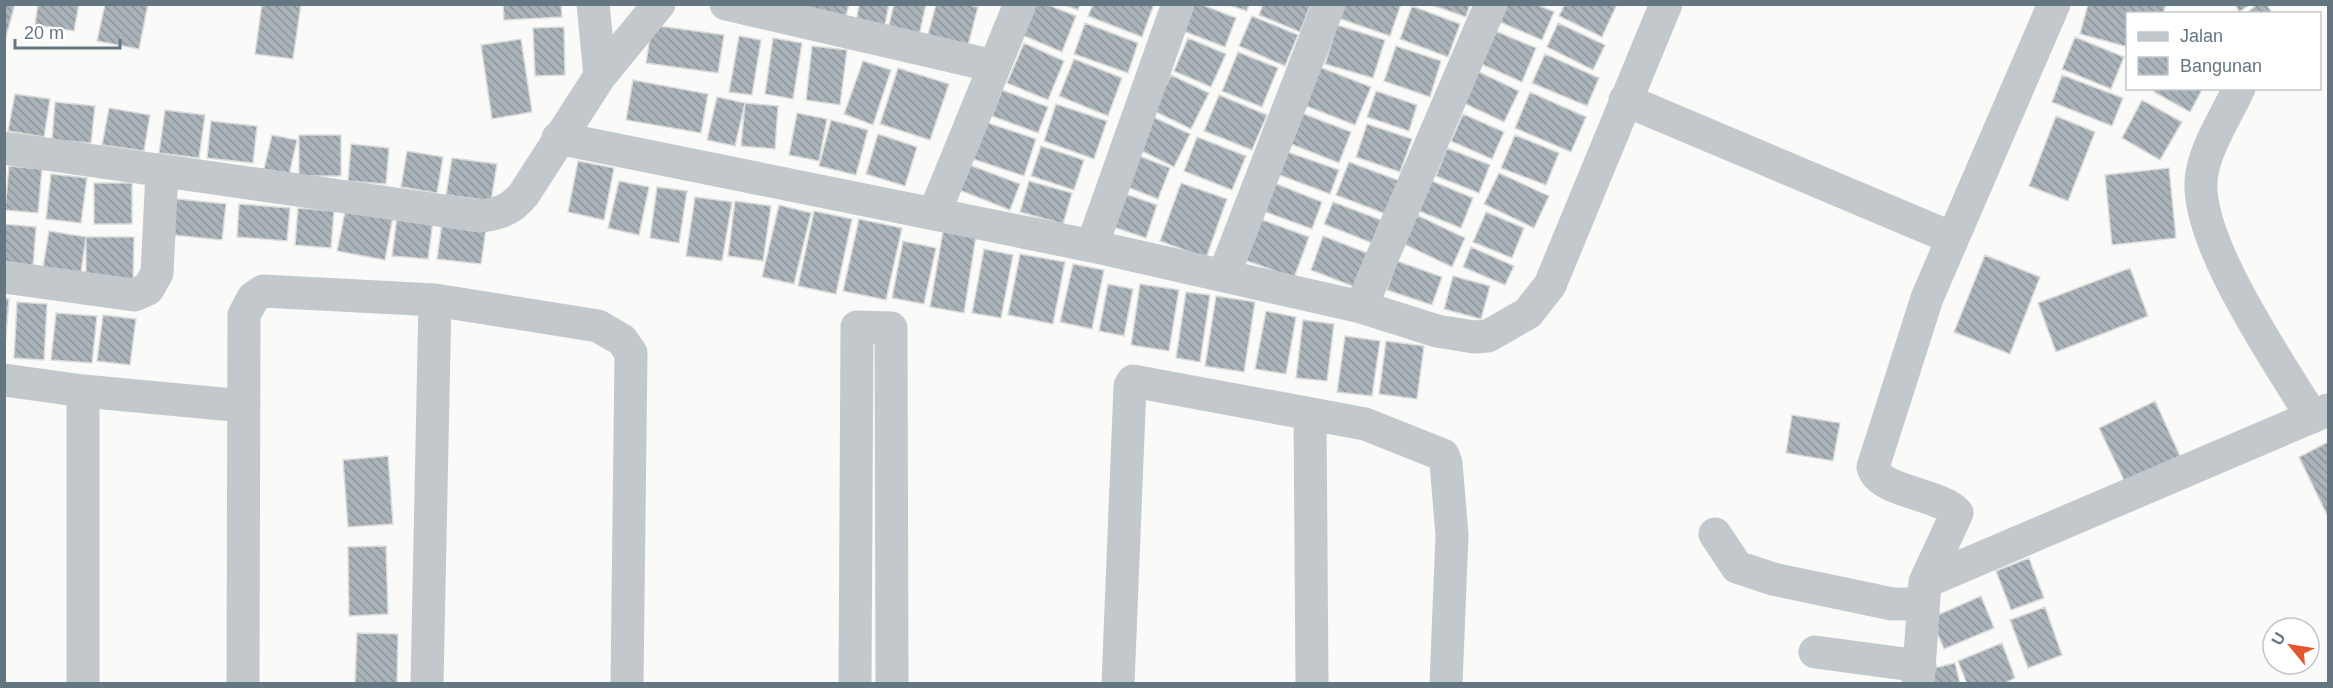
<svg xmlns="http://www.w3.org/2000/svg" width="2333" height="688" viewBox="0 0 2333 688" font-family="Arial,sans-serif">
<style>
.building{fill:url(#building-back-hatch);stroke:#dcdcda;stroke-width:1.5}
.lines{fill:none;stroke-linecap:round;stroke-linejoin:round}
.minor{stroke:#c3c8cc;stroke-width:33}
</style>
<defs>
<pattern id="building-back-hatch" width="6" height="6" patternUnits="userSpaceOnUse" patternTransform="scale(1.5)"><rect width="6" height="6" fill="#aab3b9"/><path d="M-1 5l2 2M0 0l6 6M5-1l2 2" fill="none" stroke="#8e969c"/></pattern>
</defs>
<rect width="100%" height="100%" fill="#fafaf8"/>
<path class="building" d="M4,4H15L4,44Z
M38,4H79L74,31L35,25Z
M105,4H148L139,49L97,41Z
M262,4H301L293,59L255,54Z
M503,4H561L562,17L504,20Z
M808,4H849L844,24L806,16Z
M859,4H889L884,30L856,24Z
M894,4H926L919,36L888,29Z
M936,4H966L978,7L968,45L928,35Z
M1034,4H1046L1076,16L1062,52L1022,35Z
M1062,4H1080L1078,10Z
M1093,4H1154L1142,37L1088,16Z
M1187,4H1200L1236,18L1225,47L1178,29Z
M1226,4H1249L1247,11Z
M1263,4H1311L1300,32L1259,15Z
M1343,4H1401L1390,36L1338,18Z
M1429,4H1470L1466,17Z
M1500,4H1536L1554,12L1542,40L1493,19Z
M1565,4H1617L1602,37L1559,16Z
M2088,4H2166L2163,14H2128V47L2080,34Z
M2235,4H2251L2239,12Z
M2257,4H2266L2273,14H2246Z
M1412,6L1460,24L1448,57L1400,39Z
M1252,16L1298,35L1285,66L1239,46Z
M1085,23L1138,43L1128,73L1074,54Z
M1558,23L1605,45L1593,70L1547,47Z
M652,25L724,35L718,73L646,63Z
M1337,25L1385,40L1373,78L1325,64Z
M564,27L565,75L535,76L533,28Z
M1493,30L1536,48L1522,82L1479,63Z
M739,36L761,40L752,95L729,92Z
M2075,37L2124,57L2111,89L2062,69Z
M773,38L802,43L793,99L765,94Z
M1188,38L1226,54L1211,87L1174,71Z
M521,39L532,112L492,119L481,45Z
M1024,43L1064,61L1048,100L1007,83Z
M812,46L847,50L840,105L806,100Z
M1396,46L1441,61L1430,97L1384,81Z
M1238,52L1278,68L1262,107L1222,91Z
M1545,54L1599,78L1587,106L1532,83Z
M1074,59L1122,78L1108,116L1059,96Z
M863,61L891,70L873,125L844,114Z
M1317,66L1371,87L1355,125L1301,104Z
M898,68L949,84L930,140L880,124Z
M1473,69L1519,91L1504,122L1459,101Z
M1171,75L1209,93L1191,129L1154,111Z
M2062,75L2123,98L2112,126L2052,102Z
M633,80L708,94L701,133L626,120Z
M2156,88H2203L2190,112L2154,92Z
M1002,90L1048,107L1038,133L992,116Z
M1376,91L1417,105L1409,131L1367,117Z
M1530,92L1586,117L1571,152L1515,128Z
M15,94L50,99L44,137L8,131Z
M1219,95L1267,115L1252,150L1204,131Z
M717,97L745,103L735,146L707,140Z
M2142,100L2182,122L2160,160L2122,138Z
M55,102L95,106L91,143L52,140Z
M745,103L778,106L775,149L741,146Z
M1056,104L1107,121L1094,159L1044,141Z
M109,108L150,115L144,151L102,145Z
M165,110L205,115L199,158L159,153Z
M1299,112L1351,132L1339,163L1286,142Z
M797,113L827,119L819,161L789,155Z
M1463,114L1504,132L1492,159L1451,141Z
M1151,116L1190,134L1174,167L1136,148Z
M2056,116L2095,132L2068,201L2029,186Z
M831,120L868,130L856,175L819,166Z
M211,121L257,126L253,163L207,158Z
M985,122L1036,139L1024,176L973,159Z
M1367,124L1412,139L1400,172L1356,157Z
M878,134L917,147L905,186L866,174Z
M272,135L297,140L289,175L264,169Z
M299,135H341V176H299Z
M1515,135L1559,153L1546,185L1501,168Z
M1197,137L1246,156L1232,190L1184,171Z
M351,144L389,148L386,184L348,181Z
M1041,146L1084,160L1074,190L1031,176Z
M1447,148L1490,165L1479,193L1436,176Z
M407,151L443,157L437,193L401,187Z
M1285,151L1339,170L1330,194L1277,174Z
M1132,153L1170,168L1158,199L1120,184Z
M452,158L497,164L491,201L446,195Z
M578,161L614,168L604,220L568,212Z
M1349,162L1400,181L1386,214L1336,195Z
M967,164L1020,184L1010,210L957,189Z
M9,166L42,169L38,213L5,210Z
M2169,168L2176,238L2112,245L2105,175Z
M1499,173L1549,196L1534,228L1484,204Z
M51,174L87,178L81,223L46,219Z
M619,181L649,187L639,235L608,228Z
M1029,181L1072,193L1063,224L1020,212Z
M1432,181L1473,198L1461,228L1419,211Z
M94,183H132V224H94Z
M1181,183L1227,199L1206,258L1160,241Z
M1274,183L1322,202L1312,229L1263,211Z
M657,187L687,191L679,243L650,238Z
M1117,191L1157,205L1146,238L1105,224Z
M695,197L732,202L722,261L686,256Z
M168,198L226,204L222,240L164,234Z
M735,201L771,206L763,261L728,256Z
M1333,202L1381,220L1372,243L1324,224Z
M239,204L290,208L287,241L237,237Z
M779,205L811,213L794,284L762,277Z
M346,207L393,216L385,260L337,251Z
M298,208L334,211L331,248L295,245Z
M814,211L852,219L836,294L798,286Z
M1486,212L1524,228L1512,258L1473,242Z
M1417,215L1465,238L1452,267L1404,244Z
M443,216L487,222L481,264L437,259Z
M397,217L433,221L428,259L392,256Z
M859,219L902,228L886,300L843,291Z
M1260,219L1309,237L1294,278L1245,260Z
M4,224L36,227L33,267L4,264Z
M49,231L86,237L80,279L42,273Z
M943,231L976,236L964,313L930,307Z
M1323,236L1367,253L1355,287L1311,270Z
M86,237H134L133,280L86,279Z
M903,241L936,248L924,304L892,298Z
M1471,247L1514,266L1505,285L1463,267Z
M984,249L1013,255L1001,318L972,313Z
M1020,254L1065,262L1053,324L1008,315Z
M1985,255L2040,277L2010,354L1954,332Z
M1397,261L1442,277L1432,305L1387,290Z
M1073,264L1104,270L1092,329L1060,322Z
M2130,268L2148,316L2056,352L2038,303Z
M1453,276L1490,286L1481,319L1444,309Z
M1108,284L1133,289L1124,336L1099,331Z
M1140,284L1179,290L1169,351L1131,345Z
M1186,292L1210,295L1200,362L1176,358Z
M1216,296L1255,302L1244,372L1205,366Z
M4,298L9,299L5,347H4Z
M17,302L47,304L44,360L14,358Z
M1266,311L1296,317L1286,374L1255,369Z
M56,313L97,316L92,363L51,360Z
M103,315L136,319L130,365L97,361Z
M1303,320L1334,324L1327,381L1296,378Z
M1345,336L1380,341L1372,396L1337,392Z
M1386,341L1424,346L1417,399L1379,394Z
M2155,401L2180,456L2125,482L2099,428Z
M1792,415L1840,423L1833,461L1786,453Z
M2328,442V517L2299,457Z
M388,456L393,524L348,527L343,460Z
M386,546L388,614L349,616L348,547Z
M2029,558L2044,598L2011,610L1996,571Z
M1981,596L1994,628L1944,649L1931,618Z
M2045,607L2062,655L2028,668L2010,620Z
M357,633L398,634L397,684H355Z
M2002,643L2015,678L2003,684H1967L1958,661Z
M1955,663L1960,684H1929L1926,670Z"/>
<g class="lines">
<path class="minor" d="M593,4L600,76
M726,4L994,66
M2239,88C2227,115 2207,144 2202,173C2190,235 2279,362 2312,417
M1625,100L1952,238
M558,138L1092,246L1361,307L1437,331L1474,337L1488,336L1528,313L1550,285L1666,4
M4,148L479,216C499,214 511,210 524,194L600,76L659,4
M934,214L1020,4
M1092,246L1178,4
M1224,275L1329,4
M4,277L134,295L148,289L157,273L162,172
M1361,307L1491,4
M4,380L83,391V684
M83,391L244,406
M1310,414L1312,684
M1715,534L1737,567L1773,579L1892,604H1923
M1925,582L2328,410
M1815,652L1920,666
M243,684L244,315L253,298L263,291L435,300L598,326L622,340L631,353L627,684
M427,684L435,300
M855,684L857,327L891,328L892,684
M1118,684L1130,386L1133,381L1365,424L1443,455L1446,463L1452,535L1446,684
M1918,684L1925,582L1957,513C1942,494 1878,492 1873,467L1927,298L2054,4"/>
</g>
<rect width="2333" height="688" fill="none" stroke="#657683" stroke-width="12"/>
<rect x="2126" y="12" width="195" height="78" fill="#ffffff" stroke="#c1c8cd" stroke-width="1.5"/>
<rect x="2138" y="32" width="30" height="9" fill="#c3c8cc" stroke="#c1c8cd" stroke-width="1.5"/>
<text x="2180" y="42" font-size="18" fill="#657683">Jalan</text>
<rect x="2138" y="57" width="30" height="18" fill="url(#building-back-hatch)" stroke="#c1c8cd" stroke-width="1.5"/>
<text x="2180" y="72" font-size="18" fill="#657683">Bangunan</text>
<g transform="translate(2291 646) rotate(300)"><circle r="28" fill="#ffffff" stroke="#c1c8cd" stroke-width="1.5"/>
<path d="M0-4.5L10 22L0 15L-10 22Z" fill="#e4572e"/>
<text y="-9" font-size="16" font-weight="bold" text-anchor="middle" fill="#657683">U</text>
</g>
<path d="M15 39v9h105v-9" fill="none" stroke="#657683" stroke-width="3"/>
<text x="24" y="39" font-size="18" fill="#657683" stroke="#ffffff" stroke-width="4.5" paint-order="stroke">20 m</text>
</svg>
